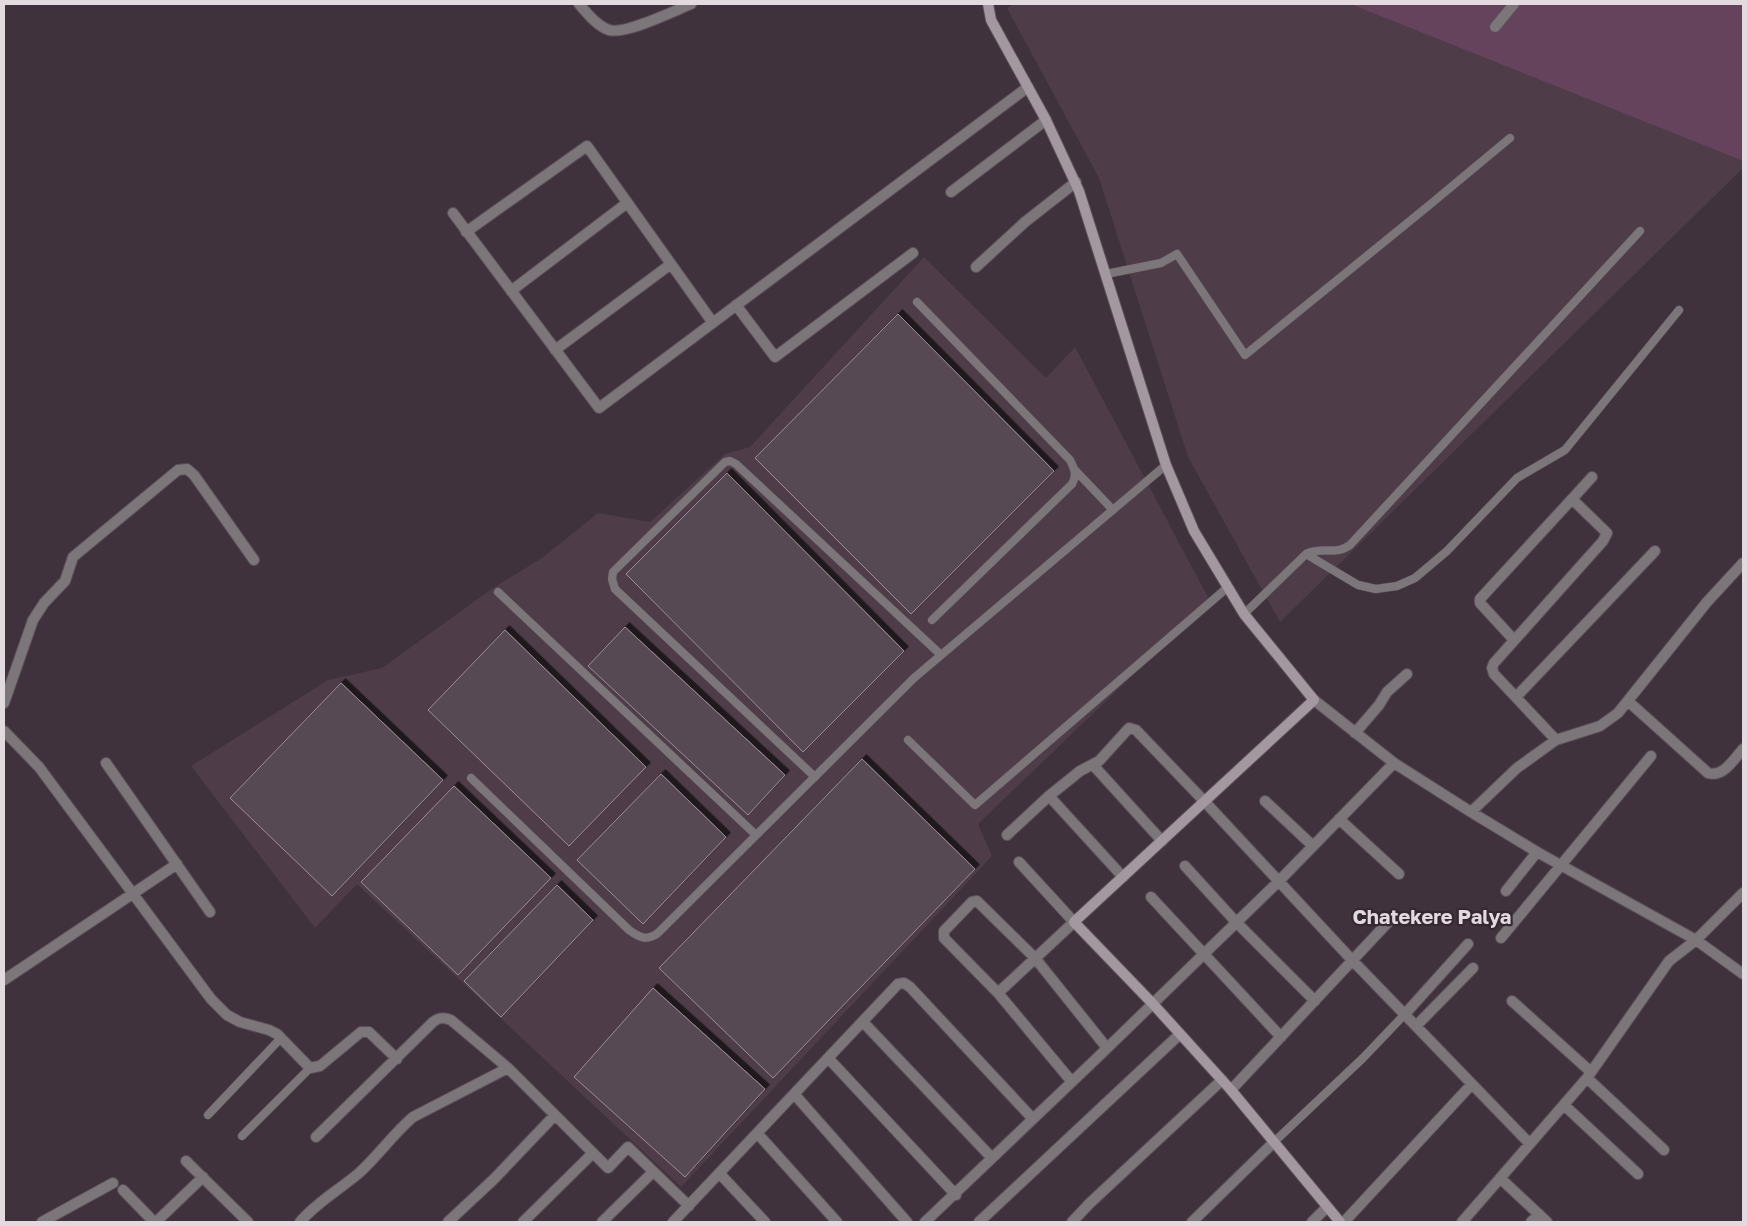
<svg xmlns="http://www.w3.org/2000/svg" width="1747" height="1226" viewBox="0 0 1747 1226" font-family="'Golos Text',sans-serif">
<style>
.built{fill:#4e3c49}
.green{fill:#66435d}
.building{fill:#564852;stroke:#9e8e9a;filter:url(#shadow)}
.lines{fill:none;stroke-linecap:round;stroke-linejoin:round}
.lane-casing{stroke:#5d505a;stroke-width:9}
.street-casing{stroke:#5d505a;stroke-width:12}
.secondary-casing{stroke:#5d505a;stroke-width:12}
.lane{stroke:#7c767a;stroke-width:8}
.street{stroke:#7c767a;stroke-width:10}
.secondary{stroke:#a398a0;stroke-width:10}
.labels{text-anchor:middle;dominant-baseline:central;stroke-width:4.5;stroke-linejoin:round;paint-order:stroke}
.quarter-label{font-size:20px;font-weight:bold;fill:#e3dae0;stroke:#352832}
</style>
<defs>
<filter id="shadow"><feDropShadow dx="4.5" dy="-4.5" stdDeviation="0" flood-color="#0009"/></filter>
</defs>
<rect width="100%" height="100%" fill="#3f323c"/>
<path class="built" d="M1013,4H1350L1743,161V168L1280,622L1188,457L1099,178L1007,8Z
M924,257L1046,378L1075,347L1210,601L978,824L992,856L681,1187L357,884L315,928L191,766L328,680L382,668L493,588L542,558L598,513L650,522L725,454L750,447Z"/>
<path class="green" d="M1350,4H1743V161Z"/>
<path class="building" d="M898,314L1054,471L911,614L755,458Z
M727,473L904,651L803,752L626,574Z
M625,627L785,775L748,815L588,666Z
M505,630L646,767L569,846L428,710Z
M341,683L443,780L332,896L230,798Z
M862,759L975,869L773,1078L659,968Z
M661,774L726,837L643,924L577,860Z
M454,786L551,878L458,975L361,882Z
M557,885L593,920L501,1017L464,981Z
M653,988L765,1089L685,1177L574,1077Z"/>
<g class="lines">
<defs>
<path id="lane" d="M1106,274L1161,263L1177,254L1245,355L1427,207L1510,138
M917,302L1070,460C1075,470 1077,475 1072,484L932,620
M1074,469L1113,510
M1306,554L1358,585L1376,589L1397,586L1415,578L1447,551L1517,478L1565,450L1679,310
M498,592L756,835
M1244,614L1306,554C1321,546 1335,556 1350,545L1640,231
M908,740L975,805L1228,587
M815,777L615,589L612,579L613,572L725,462L730,461L736,464L940,654
M471,778L629,930C640,938 647,941 658,933L914,678L1166,465
M208,1115L281,1038
M242,1136L310,1068
M1274,1142L1363,1058L1405,1014"/>
<path id="street" d="M579,4C587,13 597,26 609,30C625,35 674,11 691,4
M1495,27L1514,4
M951,192L1046,120
M453,213L599,408L1028,87
M466,232L587,146L713,323
M976,267L1025,222L1076,182
M511,291L627,203
M736,305L775,357L913,253
M555,350L671,264
M1514,640L1480,603V599L1572,499
M1516,697L1655,551
M1314,700L1394,763L1471,812L1537,852L1696,940L1743,974
M1629,702L1708,773C1723,778 1734,759 1743,749
M4,703L33,620L44,603L65,581L73,557L178,470L187,469L194,475L254,560
M4,731L39,767L211,999L227,1015L240,1022L269,1030L277,1034L310,1068L320,1066L361,1032H369L397,1059
M1355,733L1379,705L1387,692L1407,674
M1556,740L1494,674L1492,668L1494,663L1603,541L1607,533L1572,499L1592,477
M106,763L210,912
M1093,765L1162,841
M1049,796L1123,877
M1265,801L1313,846
M1471,812L1517,768L1556,740L1600,726L1618,713L1707,602L1743,563
M1339,819L1399,874
M1007,835L1049,796L1080,771L1099,761L1129,728L1136,730L1205,802L1352,960L1530,1144
M1185,866L1236,922L1315,1001
M1506,891L1537,852
M1151,897L1281,1037
M1501,938L1651,756
M4,980L177,864
M998,993L1074,922L1019,862
M1512,1001L1591,1072
M1405,1014L1468,944
M863,1022L992,1158
M1416,1026L1473,968
M829,1059L956,1195
M1587,1078L1664,1150
M1072,1082L998,993L944,938V931L972,902L977,901L980,904L1035,958L1107,1048
M1231,1090L1393,917
M795,1095L907,1222
M1564,1105L1638,1174
M758,1134L837,1222
M316,1137L433,1022C439,1017 444,1017 451,1020L508,1068L593,1153L523,1222
M593,1153L608,1168L628,1147L689,1206
M186,1161L248,1222
M720,1174L765,1222
M1500,1178L1547,1222
M123,1190L154,1222
M42,1222L113,1183
M156,1222L203,1177
M300,1222C317,1202 339,1190 359,1173C378,1156 393,1134 413,1117L508,1068
M448,1222L494,1179L555,1115
M602,1222L653,1172
M673,1222L898,984L904,983L910,987L1033,1119
M925,1222L1098,1057L1279,881L1394,763
M979,1222L1180,1034
M1072,1222L1090,1203L1222,1080
M1192,1222L1274,1142
M1312,1222L1327,1207
M1344,1222L1472,1084
M1462,1222L1587,1078L1669,961L1696,940L1743,893
M1531,1222L1539,1214"/>
<path id="secondary" d="M988,4L991,20L1046,120L1079,191L1166,465L1194,531L1244,614L1314,700L1074,922L1153,1004L1231,1090L1340,1222"/>
</defs>
<use href="#lane" class="lane-casing"/>
<use href="#street" class="street-casing"/>
<use href="#secondary" class="secondary-casing"/>
<use href="#lane" class="lane"/>
<use href="#street" class="street"/>
<use href="#secondary" class="secondary"/>
</g>
<g class="labels">
<g class="quarter-label">
<text x="1432" y="916">Chatekere Palya</text>
</g>
</g>
<rect width="1747" height="1226" fill="none" stroke="#e3dae0" stroke-width="10"/>
</svg>
